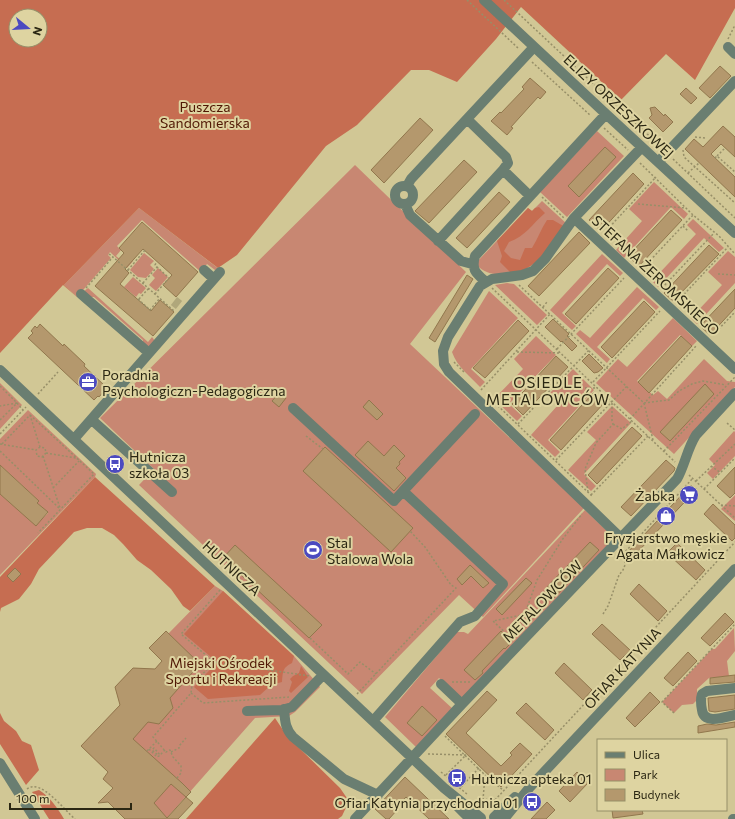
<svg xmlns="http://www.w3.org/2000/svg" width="735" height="819" viewBox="0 0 735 819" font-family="Commissioner,sans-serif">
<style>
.green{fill:#c88772}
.forest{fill:#c66d51;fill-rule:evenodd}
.building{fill:#b4986d;stroke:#91774d;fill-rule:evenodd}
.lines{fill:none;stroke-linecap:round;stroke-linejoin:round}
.minor-tunnel{stroke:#b0a77b;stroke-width:10;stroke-dasharray:10 5;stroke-linecap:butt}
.path{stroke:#978f68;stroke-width:1.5;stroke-dasharray:2 2;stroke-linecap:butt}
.minor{stroke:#6a7e71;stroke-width:10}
.labels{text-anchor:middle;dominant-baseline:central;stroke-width:4;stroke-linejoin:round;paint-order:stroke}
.park-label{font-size:14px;fill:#501704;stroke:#ded4a1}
.street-label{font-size:14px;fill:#2b2713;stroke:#ded4a1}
.poi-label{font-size:14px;fill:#2b2713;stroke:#ded4a1;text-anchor:start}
.neighbourhood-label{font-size:15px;letter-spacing:1px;fill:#2b2713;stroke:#ded4a1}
</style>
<rect width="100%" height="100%" fill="#d1c795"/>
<path class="green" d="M597,131L624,156L567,217L540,192Z
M355,165L466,272L410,344L584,508L483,617L459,595L362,694L139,485L154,469L100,418Z
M654,182L688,214L684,219L671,207L624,258L616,250L642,221L629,209Z
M542,201L567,224L518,273C498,274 491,278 475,264L528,208L532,211Z
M139,208L219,269L215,270L207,264L201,272L142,220L117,246L121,250L116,256L127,265L132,260L133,261L127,268L110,252L108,255L111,258L77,297L64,285Z
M693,219L724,248L719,252L704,238L658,287L652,281L696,234L687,225Z
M728,251L735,257V283L697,324L691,318L722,285L708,272Z
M144,253L154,261L150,265L154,269L146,278L138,277L130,270Z
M602,254L623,273L620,276L607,264L562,313L576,326L572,330L550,310Z
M158,268L168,277L156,291L149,285L155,278L152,275Z
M133,277L146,288L141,294L139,293L136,297L124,287Z
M507,283L514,284L547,315L537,325L495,285Z
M637,287L659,307L656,310L643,298L597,347L610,359L607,363L576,334L580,330L590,338Z
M88,288L148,342L152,337L155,341L149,347L143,344V340L94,297H89L83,292Z
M489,291L518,318L471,369L485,382L480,387C470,376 457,367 452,352Z
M673,318L697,341L692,346L680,335L637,381L653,395L658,391L667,399L704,359L727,381L735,382V387L674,454L596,383L618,359L627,367Z
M536,336L556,355L509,404L522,416L517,421L494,399L523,369L514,359Z
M573,369L594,390L548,440L560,452L555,457L531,435L558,405L548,395Z
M0,383L22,405L0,429Z
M612,406L631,423L584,474L596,486L591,491L568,470L596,440L587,432Z
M28,410L96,474L95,477L0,575V494L36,525L48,513L37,503L39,501L0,465V439Z
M734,431L735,432V456L713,479L707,473L715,465L709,459Z
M735,495V521L721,509Z
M585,510L609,533L608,535L610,539L607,546L462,699L439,678L430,688L453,709L416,747L385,717L457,632H464L468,634Z
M215,586L223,591L294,656L320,687L295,712L289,716L255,718L166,819L108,772L81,746L120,705L115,687L133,668L155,669L162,661L153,652L169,633Z
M734,628L735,651L727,661L729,676L709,678L697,689V700L693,704L682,705L674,713L662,702L712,649H715Z"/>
<path class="forest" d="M0,0H735V8L695,80L666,54L621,100L521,7L496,39L457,82L429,70H411L357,125L326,146L237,255L218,268L139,208L64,285L77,297L63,285L0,353ZM16,16H40V40H16Z
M539,207L545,213C532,224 526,236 509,242L504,251L511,258L520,260L525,248H532C538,238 541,229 547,220H553L565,227C551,245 537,271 511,273L500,262L502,256L497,241L528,208L532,211L535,208Z
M95,477L215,586L190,611L183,606L171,589L151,570L137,560L123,544L114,535L102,528H87L74,532L39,569L31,584L19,599L1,608L0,612V577Z
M223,591L294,656L292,663C282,668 283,672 282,682L271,685L260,695L208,699L194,687L218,661L211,657L184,634Z
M301,666L308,677L291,693L289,691L292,682L290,679L293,676L299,673Z
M0,713L4,721L16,731L22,741L31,745L39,770L26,785L0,744Z
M275,718L287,736L340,788L349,801L342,816L338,819H186Z
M39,790C50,797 57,807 64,819H49L32,792Z"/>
<path class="building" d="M720,66L731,76L710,98L699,88Z
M530,78L546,92L540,99L538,97L511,127L513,128L507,135L491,121L500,112L501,113L524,89L522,87Z
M686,88L697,98L691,104L680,94Z
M655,107L664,116L665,114L673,122L663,132L649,118L652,115L650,108Z
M420,118L433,130L384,183L371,170Z
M723,126L735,137V157L721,144L711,154L735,177V197L685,149L694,139L703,147Z
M605,147L616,157L579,197L568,186Z
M464,160L477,172L429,223L415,211Z
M633,173L644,184L601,231L589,220Z
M499,192L510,202L467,248L456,238Z
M671,210L682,220L639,266L628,256Z
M142,222L198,272L176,297L163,285L172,275L143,249L125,269L129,273L120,284L151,311L160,300L174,312L153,336L95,286L124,253L119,248Z
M579,232L590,243L539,296L528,286Z
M709,245L719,254L673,301L664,293Z
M608,268L619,278L576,324L565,314Z
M467,275L473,279L435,342L429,338Z
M735,289V308L710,335L700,326Z
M644,301L655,312L612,358L601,347Z
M553,319L569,334L567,336L577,346L572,351L562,341L561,342L545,327Z
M518,320L529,331L485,378L473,368Z
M40,324L63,346L64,344L85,364L84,366L106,387L104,389L105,390L99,397L98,396L94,400L28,338L33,333L31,331L35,326L37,328Z
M681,336L692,346L649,393L638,382Z
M589,354L603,368L598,372L594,373L582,361Z
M556,356L568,367L523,415L512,404Z
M705,384L714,394L670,441L660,432Z
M280,392L286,398L279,407L272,401Z
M594,392L605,402L561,450L550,440Z
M369,400L383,414L377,420L363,407Z
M632,427L642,436L597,484L588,475Z
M368,441L384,456L394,445L405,456L399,462L400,464L396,468L406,478L394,491L355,455Z
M325,447L413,528L391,552L303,471Z
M666,460L675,468L674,471L631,516L621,507Z
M0,465L39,501L37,503L48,512L36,526L0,494Z
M735,467V493L730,498L717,486Z
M691,485L696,490L631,559L626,554Z
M713,504L735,525V538L732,541L704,514Z
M590,542L599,550L554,598L545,589Z
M677,543L705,570L696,580L667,553Z
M235,545L322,625L309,638L223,558Z
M470,565L489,583L483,588L471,576L462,585L457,579Z
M15,568L21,574L13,582L7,576Z
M526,578L532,583L502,615L496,609Z
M639,584L667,611L658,621L630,594Z
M725,613L734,622L710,646L701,638Z
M602,624L630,650L620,660L592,634Z
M166,631L200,664L170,698L173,708L159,724L148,722L133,739L182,783L191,792L186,797L193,803L178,819H125L108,802L98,803L113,788L103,779L108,772L81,746L120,705L115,687L133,668L155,669L162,661L149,648ZM171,784L186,797L167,818L154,803Z
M501,631L512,642L505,649L504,648L482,671L483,673L475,680L464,670Z
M688,652L697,661L673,686L664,678Z
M564,663L592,690L583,700L555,673Z
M735,675V682L710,684V678Z
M487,691L497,700L466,733L501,766L512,755L510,753L520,743L532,754L501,787L446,734Z
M650,692L660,702L635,727L626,718Z
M735,695V709L715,712L709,711L708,698Z
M526,703L554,730L545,740L516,713Z
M422,706L437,720L422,736L407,723Z
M735,722V727L698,733V726L707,724L716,725Z
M577,772L588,783L570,802L559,791Z
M405,777L449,819H429L406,797L395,809L397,810L389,819H386L375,809Z
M547,802L555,810L546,819H531Z
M612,810H642L643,814L613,818Z"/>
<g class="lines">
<path class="minor-tunnel" d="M174,301L179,305"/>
<path class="path" d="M467,0L519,49
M504,0L660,146
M728,39L735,25
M532,62L591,116
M604,128L628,150
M695,137L705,138
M683,150L684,157L735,203
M717,156L725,148
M715,158L717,156L735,172
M673,159L735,218
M640,163L693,215L719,236L735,254
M688,173L699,163
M542,197L564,218
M638,204L686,208
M683,226L688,231
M604,233L656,177
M109,254L113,257
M642,269L693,215
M128,270L145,250
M718,274L735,275
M143,283L157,267L155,265L156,263
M519,285L644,403L653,440
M86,288L113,257L174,311
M492,288L675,462
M662,288L714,233
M155,294L169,278L157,267
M138,299L150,310L160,298
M139,299L149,288
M676,303L728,247
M543,307L547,302
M713,335L735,312
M557,349L624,278
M517,352L561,353
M454,362L464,372
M593,382L660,311
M0,386L17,403L0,406
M553,388H598
M481,390L550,314
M38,394L58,372
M495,403L593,497
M644,403L669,400L679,391L692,384L703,381L726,385
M30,415L94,474L38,533
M630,419L697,345
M0,420L17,403L23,410
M727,423L735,430
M518,424L589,350
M613,424L622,429L632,421
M0,434L26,407
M306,436L323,449
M0,444L36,450
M2,444L30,415L40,447L45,448L46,453L42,457L37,456L36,450L40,447
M0,451L60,509
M664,451L735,377
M46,453L76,458
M43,456L60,508
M556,460L627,386
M711,466L721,473
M689,475L735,518
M696,481L735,444
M53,488L79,461
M704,489L735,458
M588,492L585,469L596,443L613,424L612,421V401
M591,495L648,436
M721,505L735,506
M220,590L181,634L214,662L310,676
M603,614L608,606L619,575L623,570L625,565V552L693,478
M518,633L537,580L562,540L582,514
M310,638L348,674L360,662L376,674
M512,639L493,621L536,612
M452,682H470
M191,693L203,703L289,697
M357,694L456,588L451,585L425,547L410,531
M674,713L662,702L735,624
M445,736L485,775L503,790
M149,749L157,757L159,756L152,750L154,748L160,755L165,750
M147,751L157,741
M171,752L179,748V746L186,738
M428,754L466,755
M441,772L468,795
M446,775L466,755
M177,778L181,773V766L173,757L170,750L166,752L153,737L191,693L192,685L214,662
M461,787L479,768
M27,789C41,778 64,810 75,819
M483,800L485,775
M495,800L735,542
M478,803L488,799L495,800"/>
<path class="minor" d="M484,0L606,114L735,233
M728,47L735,54
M658,162L735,81
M503,170L530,196
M395 195a9 9 0 1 1 18 0a9 9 0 1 1-18 0Z
M407,186L411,179L534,47
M405,204L410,215L461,261L472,264
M574,218L735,369
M438,241L503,170L508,163L506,157L467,119
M204,270L214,279
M486,282C476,273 471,270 475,256L606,114
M81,294L149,353
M0,370L444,788L481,818
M293,408L394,501L403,491
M92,420L172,492
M74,439L220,272
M621,538L449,372L444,364L443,351L448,337L480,286L492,279L522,275L533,271L545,259L574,218L642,147
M441,684L462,704
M735,688L707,691L702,694C700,700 701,705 702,710C704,725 725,717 735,715
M284,709C285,720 285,729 293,737L344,779L378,795
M247,711L282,710L292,707L323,675
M373,721L460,622L475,616L503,584L403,491L475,414
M0,763L35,819
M458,807L470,819
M494,817L515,797
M355,819L462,704L677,479C685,465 687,449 696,435L735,393
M504,819L530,787L735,569
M733,819H735"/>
</g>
<defs>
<symbol id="office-disc" viewBox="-11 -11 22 22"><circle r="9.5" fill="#4c4ac0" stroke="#ded4a1"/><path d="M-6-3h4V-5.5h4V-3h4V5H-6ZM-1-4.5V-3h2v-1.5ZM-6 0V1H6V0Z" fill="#fff"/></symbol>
<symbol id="bus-disc" viewBox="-11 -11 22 22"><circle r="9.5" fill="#4c4ac0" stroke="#ded4a1"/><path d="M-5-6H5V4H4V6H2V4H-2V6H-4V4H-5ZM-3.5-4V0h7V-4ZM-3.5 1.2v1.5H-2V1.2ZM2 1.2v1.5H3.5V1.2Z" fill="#fff"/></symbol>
<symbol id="supermarket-disc" viewBox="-11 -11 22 22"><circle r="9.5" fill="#4c4ac0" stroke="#ded4a1"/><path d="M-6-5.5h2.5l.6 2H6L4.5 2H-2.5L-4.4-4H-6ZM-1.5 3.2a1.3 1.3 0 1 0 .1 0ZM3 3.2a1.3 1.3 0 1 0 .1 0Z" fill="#fff"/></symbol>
<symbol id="shop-disc" viewBox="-11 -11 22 22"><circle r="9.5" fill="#4c4ac0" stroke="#ded4a1"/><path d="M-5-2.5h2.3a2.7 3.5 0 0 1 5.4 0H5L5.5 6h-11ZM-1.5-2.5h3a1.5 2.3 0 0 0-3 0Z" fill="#fff"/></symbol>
<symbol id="stadium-disc" viewBox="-11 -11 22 22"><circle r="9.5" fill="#4c4ac0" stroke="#ded4a1"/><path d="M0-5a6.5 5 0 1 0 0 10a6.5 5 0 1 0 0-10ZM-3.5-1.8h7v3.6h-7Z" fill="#fff"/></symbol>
</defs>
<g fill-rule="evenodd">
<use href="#office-disc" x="77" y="371" width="22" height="22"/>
<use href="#bus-disc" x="104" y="453" width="22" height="22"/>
<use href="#supermarket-disc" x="678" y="484" width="22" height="22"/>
<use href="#shop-disc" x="655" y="505" width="22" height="22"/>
<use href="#stadium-disc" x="302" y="539" width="22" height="22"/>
<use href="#bus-disc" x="446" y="767" width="22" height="22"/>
<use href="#bus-disc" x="521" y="791" width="22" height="22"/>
</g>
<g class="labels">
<g class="park-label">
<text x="205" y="106">Puszcza<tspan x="205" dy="16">Sandomierska</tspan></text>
<text x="221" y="662">Miejski Ośrodek<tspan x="221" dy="16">Sportu i Rekreacji</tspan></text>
</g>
<g class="street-label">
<text transform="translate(619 106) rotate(43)">ELIZY ORZESZKOWEJ</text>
<text transform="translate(656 275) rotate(43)">STEFANA ŻEROMSKIEGO</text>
<text transform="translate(232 568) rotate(43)">HUTNICZA</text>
<text transform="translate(542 601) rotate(-46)">METALOWCÓW</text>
<text transform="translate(622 668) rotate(-47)">OFIAR KATYNIA</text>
</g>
<g class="poi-label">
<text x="102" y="374">Poradnia<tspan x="102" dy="16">Psychologiczn-Pedagogiczna</tspan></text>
<text x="129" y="456">Hutnicza<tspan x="129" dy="16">szkoła 03</tspan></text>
<text x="675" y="495" text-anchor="end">Żabka</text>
<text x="666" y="537" text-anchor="middle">Fryzjerstwo męskie<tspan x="666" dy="16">- Agata Małkowicz</tspan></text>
<text x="327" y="542">Stal<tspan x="327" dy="16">Stalowa Wola</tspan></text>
<text x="471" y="778">Hutnicza apteka 01</text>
<text x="518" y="802" text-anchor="end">Ofiar Katynia przychodnia 01</text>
</g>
<g class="neighbourhood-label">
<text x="548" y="382">OSIEDLE<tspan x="548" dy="17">METALOWCÓW</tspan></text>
</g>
</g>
<rect x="597" y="739" width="130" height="72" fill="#ded4a1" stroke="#968f68"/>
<rect x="605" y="752" width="20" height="6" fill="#6a7e71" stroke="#968f68"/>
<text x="633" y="759" font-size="12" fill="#2b2713">Ulica</text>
<rect x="605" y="769" width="20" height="12" fill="#c88772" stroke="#968f68"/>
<text x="633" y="779" font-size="12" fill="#2b2713">Park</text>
<rect x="605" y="789" width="20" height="12" fill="#b4986d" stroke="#968f68"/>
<text x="633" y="799" font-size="12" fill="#2b2713">Budynek</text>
<g transform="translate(28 28) rotate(108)"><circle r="19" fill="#ded4a1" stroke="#968f68"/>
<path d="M0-3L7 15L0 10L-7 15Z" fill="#4c4ac0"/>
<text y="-6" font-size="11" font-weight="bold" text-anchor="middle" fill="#2b2713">N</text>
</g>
<path d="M10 803v6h121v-6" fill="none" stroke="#2b2713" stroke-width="2"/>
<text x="16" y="803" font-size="12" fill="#2b2713" stroke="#ded4a1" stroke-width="3" paint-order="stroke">100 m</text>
</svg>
